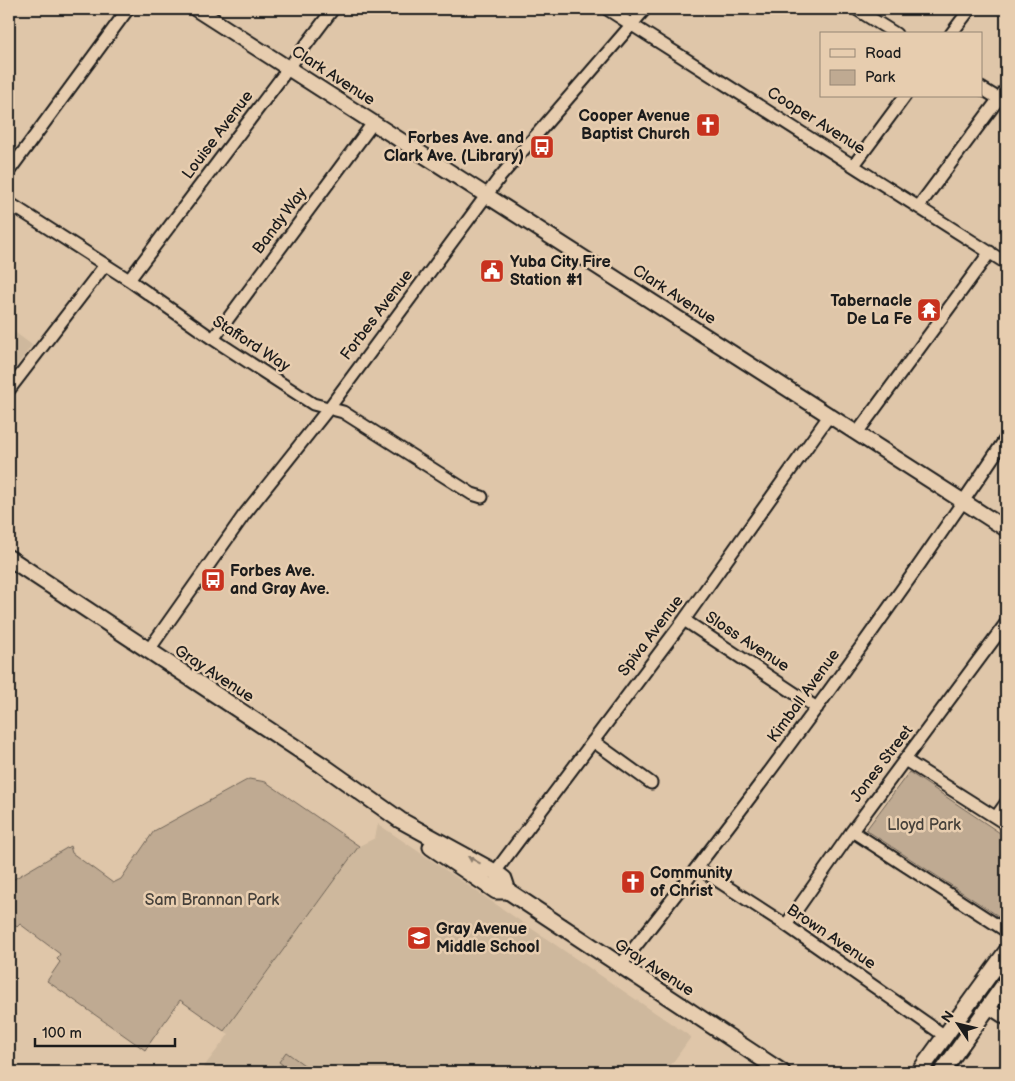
<svg xmlns="http://www.w3.org/2000/svg" width="1015" height="1081" viewBox="0 0 1015 1081" font-family="'Balsamiq Sans',sans-serif">
<style>
.built{fill:#ceb89d}
.green{fill:#bfaa92;stroke:#6e6357}
.lines{fill:none;stroke-linecap:round;stroke-linejoin:round}
.minor-casing{stroke:#1c1c1c;stroke-width:15}
.tertiary-casing{stroke:#1c1c1c;stroke-width:18}
.secondary-casing{stroke:#1c1c1c;stroke-width:19}
.minor{stroke:#e7cdaf;stroke-width:11}
.tertiary{stroke:#e7cdaf;stroke-width:14}
.secondary{stroke:#e7cdaf;stroke-width:15}
.oneway{fill:#8c7d6d}
.labels{text-anchor:middle;dominant-baseline:central;stroke-width:5;stroke-linejoin:round;paint-order:stroke}
.street-label{font-size:16px;fill:#1c1c1c;stroke:#e7cdaf}
.poi-label{font-size:16px;font-weight:bold;fill:#1c1c1c;stroke:#e7cdaf;text-anchor:start}
.park-label{font-size:16px;fill:#45403a;stroke:#e7cdaf}
</style>
<rect width="100%" height="100%" fill="#dfc6a9"/>
<filter id="ink" filterUnits="userSpaceOnUse"><feTurbulence type="fractalNoise" baseFrequency=".02" numOctaves="2"/><feDisplacementMap in="SourceGraphic" scale="10" xChannelSelector="R" yChannelSelector="G"/><feConvolveMatrix kernelMatrix="1 2 1 2 8 2 1 2 1" color-interpolation-filters="sRGB"/></filter>
<g filter="url(#ink)">
<path class="built" d="M9,328L32,345L9,376Z
M378,824L691,1037L666,1072H200L229,1034L224,1031L359,846L375,838Z"/>
<path class="green" d="M909,772L1006,837V921L866,830Z
M249,779L266,782L359,846L224,1031L180,1000L145,1050L47,981L60,962L57,959L60,954L20,924L17,927L9,921V882L70,846L72,853L113,883L121,879L154,831Z
M286,1052L314,1072H255L283,1065L279,1062Z"/>
<g class="lines">
<defs>
<path id="minor" d="M607,9L1006,263
M856,9L896,34
M951,34L970,9
M981,88L999,99
M854,165L905,96
M9,171L128,9
M9,203L129,280L213,339L313,404L343,412L472,494L482,497
M919,206L1006,89
M129,280L333,9
M213,339L373,123
M9,390L105,265
M857,433L990,252
M684,620L817,708
M148,651L244,515L329,408L500,177L645,9
M593,741L651,783
M905,760L1006,824
M996,817L1006,803
M852,831L1006,931
M698,868L786,925L945,1036
M495,872L684,620L829,416
M786,925L852,831L1006,623
M620,966C755,795 885,619 1006,438
M989,1008L1006,1019"/>
<path id="tertiary" d="M196,9L1006,529"/>
<path id="secondary" d="M9,558L322,765L400,820L495,872L504,879L508,891
M431,847L496,891H508L782,1072
M919,1072L1006,952
M942,1072L1006,982"/>
</defs>
<use href="#minor" class="minor-casing"/>
<use href="#tertiary" class="tertiary-casing"/>
<use href="#secondary" class="secondary-casing"/>
<use href="#minor" class="minor"/>
<use href="#tertiary" class="tertiary"/>
<use href="#secondary" class="secondary"/>
</g>
<defs><path id="oneway-solid" d="M-6-.8H1V-3.2L6.5 0L1 3.2V.8H-6Z" transform="scale(1.25)"/></defs>
<use class="oneway" href="#oneway-solid" transform="translate(474 860) rotate(-151)"/>
</g>
<defs>
<symbol id="church-square" viewBox="-11 -11 22 22"><rect x="-9" y="-9" width="18" height="18" rx="4" fill="#c8321e" stroke="#e7cdaf"/><path d="M-1.2-6h2.4v3.5h3.3v2.4h-3.3V6h-2.4V-.1h-3.3v-2.4h3.3Z" fill="#fff"/></symbol>
<symbol id="bus-square" viewBox="-11 -11 22 22"><rect x="-9" y="-9" width="18" height="18" rx="4" fill="#c8321e" stroke="#e7cdaf"/><path d="M-5-6H5V4H4V6H2V4H-2V6H-4V4H-5ZM-3.5-4V0h7V-4ZM-3.5 1.2v1.5H-2V1.2ZM2 1.2v1.5H3.5V1.2Z" fill="#fff"/></symbol>
<symbol id="civic-square" viewBox="-11 -11 22 22"><rect x="-9" y="-9" width="18" height="18" rx="4" fill="#c8321e" stroke="#e7cdaf"/><path d="M-.6-6.5H3V-4.5H.6V-3L4-1V1h2V6H-6V1h2V-1L-.6-3ZM-1.2 2.5V6h2.4V2.5Z" fill="#fff"/></symbol>
<symbol id="temple-square" viewBox="-11 -11 22 22"><rect x="-9" y="-9" width="18" height="18" rx="4" fill="#c8321e" stroke="#e7cdaf"/><path d="M0-6L5-2H3V0L6.5 2.5H4V6H1.5V3h-3V6H-4V2.5H-6.5L-3 0V-2H-5Z" fill="#fff"/></symbol>
<symbol id="school-square" viewBox="-11 -11 22 22"><rect x="-9" y="-9" width="18" height="18" rx="4" fill="#c8321e" stroke="#e7cdaf"/><path d="M0-5L7-2L0 1L-7-2ZM-4 1L0 2.5L4 1V4Q0 6-4 4Z" fill="#fff"/></symbol>
</defs>
<g fill-rule="evenodd">
<use href="#church-square" x="694" y="111" width="28" height="28"/>
<use href="#bus-square" x="528" y="133" width="28" height="28"/>
<use href="#civic-square" x="478" y="257" width="28" height="28"/>
<use href="#temple-square" x="915" y="296" width="28" height="28"/>
<use href="#bus-square" x="199" y="566" width="28" height="28"/>
<use href="#church-square" x="619" y="868" width="28" height="28"/>
<use href="#school-square" x="405" y="924" width="28" height="28"/>
</g>
<g class="labels">
<g class="street-label">
<text transform="translate(333 76) rotate(33)">Clark Avenue</text>
<text transform="translate(816 121) rotate(32)">Cooper Avenue</text>
<text transform="translate(218 135) rotate(-53)">Louise Avenue</text>
<text transform="translate(280 221) rotate(-53)">Bandy Way</text>
<text transform="translate(674 295) rotate(33)">Clark Avenue</text>
<text transform="translate(377 315) rotate(-53)">Forbes Avenue</text>
<text transform="translate(251 344) rotate(33)">Stafford Way</text>
<text transform="translate(651 636) rotate(-53)">Spiva Avenue</text>
<text transform="translate(747 642) rotate(33)">Sloss Avenue</text>
<text transform="translate(214 674) rotate(33)">Gray Avenue</text>
<text transform="translate(804 696) rotate(-54)">Kimball Avenue</text>
<text transform="translate(882 764) rotate(-53)">Jones Street</text>
<text transform="translate(831 937) rotate(34)">Brown Avenue</text>
<text transform="translate(654 968) rotate(33)">Gray Avenue</text>
</g>
<g class="poi-label">
<text x="690" y="116" text-anchor="end">Cooper Avenue<tspan x="690" dy="18">Baptist Church</tspan></text>
<text x="524" y="138" text-anchor="end">Forbes Ave. and<tspan x="524" dy="18">Clark Ave. (Library)</tspan></text>
<text x="510" y="262">Yuba City Fire<tspan x="510" dy="18">Station #1</tspan></text>
<text x="912" y="301" text-anchor="end">Tabernacle<tspan x="912" dy="18">De La Fe</tspan></text>
<text x="230" y="571">Forbes Ave.<tspan x="230" dy="18">and Gray Ave.</tspan></text>
<text x="650" y="873">Community<tspan x="650" dy="18">of Christ</tspan></text>
<text x="436" y="929">Gray Avenue<tspan x="436" dy="18">Middle School</tspan></text>
</g>
<g class="park-label">
<text x="924" y="825">Lloyd Park</text>
<text x="212" y="900">Sam Brannan Park</text>
</g>
</g>
<rect width="1015" height="1081" fill="none" stroke="#e7cdaf" stroke-width="30"/>
<rect x="15" y="15" width="985" height="1051" fill="none" stroke="#1c1c1c" stroke-width="2" filter="url(#ink)"/>
<rect x="820" y="32" width="162" height="65" fill="#e7cdaf" stroke="#968674"/>
<rect x="830" y="49" width="25" height="8" fill="#e7cdaf" stroke="#968674"/>
<text x="865" y="58" font-size="15" fill="#1c1c1c">Road</text>
<rect x="830" y="70" width="25" height="15" fill="#bfaa92" stroke="#968674"/>
<text x="865" y="82" font-size="15" fill="#1c1c1c">Park</text>
<g transform="translate(958 1024) rotate(305)" stroke="#e7cdaf" stroke-width="4" paint-order="stroke">
<path d="M0-4L9 19L0 12L-9 19Z" fill="#1c1c1c"/>
<text y="-8" font-size="14" font-weight="bold" text-anchor="middle" fill="#1c1c1c">N</text>
</g>
<path d="M35 1038v8h140v-8" fill="none" stroke="#1c1c1c" stroke-width="2.5"/>
<text x="42" y="1038" font-size="15" fill="#1c1c1c" stroke="#e7cdaf" stroke-width="4" paint-order="stroke">100 m</text>
</svg>
